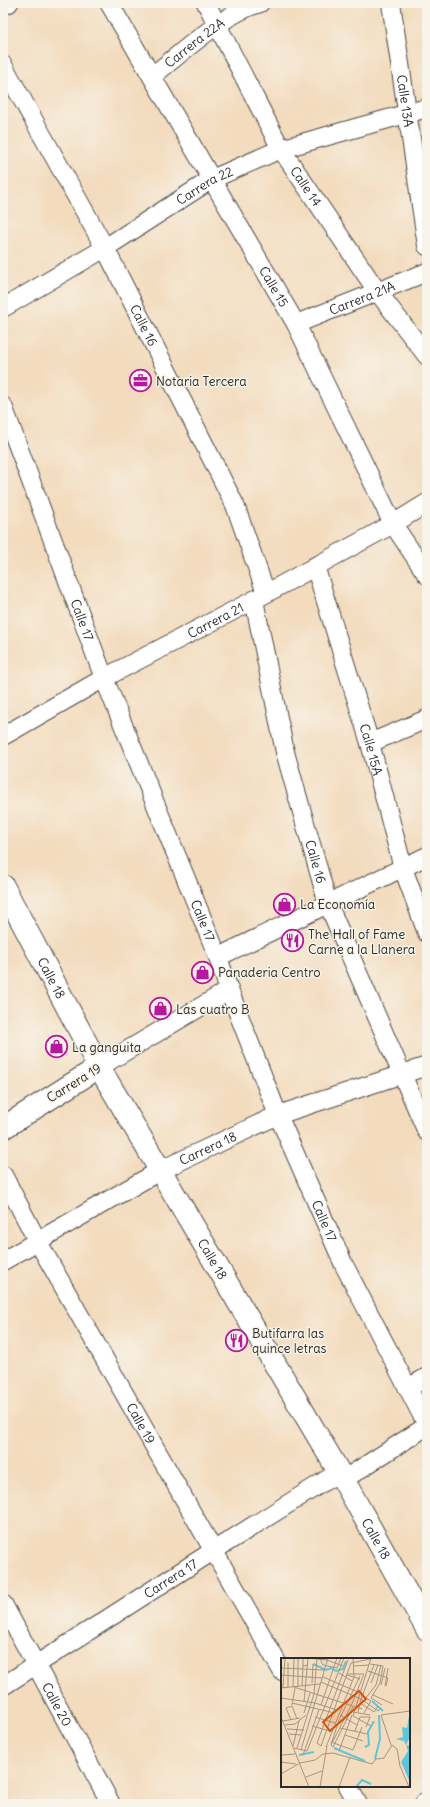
<svg xmlns="http://www.w3.org/2000/svg" width="430" height="1807" viewBox="0 0 430 1807" font-family="Delius,sans-serif">
<style>
.lines{fill:none;stroke-linecap:round;stroke-linejoin:round}
.street-casing{stroke:#494541;stroke-width:20}
.secondary-casing{stroke:#494541;stroke-width:24}
.street{stroke:#fff;stroke-width:18}
.secondary{stroke:#fff;stroke-width:22}
.labels{text-anchor:middle;dominant-baseline:central;stroke-width:3;stroke-linejoin:round;paint-order:stroke}
.street-label{font-size:13px;fill:#2b2b2b;stroke:#f7f3e8}
.poi-label{font-size:13px;fill:#2b2b2b;stroke:#f7f3e8;text-anchor:start}
.inset-river{fill:none;stroke:#5ec6da;stroke-width:2}
.inset-road{fill:none;stroke:#a39583;stroke-width:1}
.view{fill:#d5540f;fill-opacity:0.15;stroke:#d5540f;stroke-width:2}
.inset-edge{fill:none;stroke:#2b2b2b;stroke-width:2}
</style>
<rect width="100%" height="100%" fill="#f7f3e8"/>
<filter id="ink" filterUnits="userSpaceOnUse"><feTurbulence type="fractalNoise" baseFrequency=".025" numOctaves="2"/><feDisplacementMap in="SourceGraphic" scale="8" xChannelSelector="R" yChannelSelector="G"/><feConvolveMatrix kernelMatrix="1 2 1 2 8 2 1 2 1" color-interpolation-filters="sRGB"/></filter>
<filter id="wash" filterUnits="userSpaceOnUse"><feTurbulence type="fractalNoise" baseFrequency=".012" numOctaves="4" result="noise"/><feDisplacementMap in="SourceGraphic" scale="16" xChannelSelector="R" yChannelSelector="G"/><feGaussianBlur stdDeviation="0.9" result="paint"/><feColorMatrix in="noise" values="0 0 0 0 0 0 0 0 0 0 0 0 0 0 0 0 0 1.4 0 .05"/><feComposite in="paint" operator="in"/></filter>
<g filter="url(#wash)">
<rect width="100%" height="100%" fill="#f3dbbd"/>
</g>
<g filter="url(#ink)">
<g class="lines">
<defs>
<g id="street">
<path id="s1" d="M109,3L296,324L393,524L427,575"/>
<path id="s2" d="M206,3L281,149L377,291L427,356"/>
<path id="s3" d="M391,3L427,246"/>
<path d="M3,6L9,3"/>
<path id="s4" d="M3,65L105,248L235,505L266,593"/>
<path id="s5" d="M152,76C182,53 224,13 260,3"/>
<path id="s6" d="M3,308L105,248L212,179L281,149L427,108"/>
<path id="s7" d="M296,324L427,272"/>
<path id="s8" d="M3,406L104,678L218,957L229,990L278,1115L344,1265L427,1425"/>
<path id="s9" d="M315,566L370,743L403,868L427,933"/>
<path id="s10" d="M254,600L285,752L328,904L427,1132"/>
<path id="s11" d="M3,736L104,678L254,600L393,524L427,503"/>
<path d="M370,743L427,719"/>
<path d="M218,957L427,856"/>
<path d="M99,1067L229,990"/>
<path id="s12" d="M3,1175L38,1242L282,1671"/>
<path id="s13" d="M3,1261L161,1170L278,1115L427,1066"/>
<path d="M408,1388L427,1377"/>
<path d="M343,1480L427,1426"/>
<path id="s14" d="M3,1604L111,1804"/>
<path id="s15" d="M3,1686L213,1551L339,1472"/>
<path d="M348,1786L358,1804"/>
</g>
<g id="secondary">
<path id="s16" d="M3,886L99,1067L339,1472L427,1629"/>
<path d="M3,1128L99,1067"/>
<path d="M426,1804L427,1803"/>
</g>
</defs>
<use href="#street" class="street-casing"/>
<use href="#secondary" class="secondary-casing"/>
<use href="#street" class="street"/>
<use href="#secondary" class="secondary"/>
</g>
</g>
<defs>
<symbol id="office-ring" viewBox="-11 -11 22 22"><circle r="9.5" fill="#f7f3e8" stroke="#b5179e" stroke-width="1.5"/><path d="M-6-3h4V-5.5h4V-3h4V5H-6ZM-1-4.5V-3h2v-1.5ZM-6 0V1H6V0Z" fill="#b5179e"/></symbol>
<symbol id="shop-ring" viewBox="-11 -11 22 22"><circle r="9.5" fill="#f7f3e8" stroke="#b5179e" stroke-width="1.5"/><path d="M-5-2.5h2.3a2.7 3.5 0 0 1 5.4 0H5L5.5 6h-11ZM-1.5-2.5h3a1.5 2.3 0 0 0-3 0Z" fill="#b5179e"/></symbol>
<symbol id="restaurant-ring" viewBox="-11 -11 22 22"><circle r="9.5" fill="#f7f3e8" stroke="#b5179e" stroke-width="1.5"/><path d="M-5-6h1v4h1v-4h1v4h1v-4h1v5L-1.5 .5V6h-2V.5L-5-1ZM5-6V6H3V1.5H1.5Q1.5-4 5-6Z" fill="#b5179e"/></symbol>
</defs>
<g fill-rule="evenodd">
<use href="#office-ring" x="128" y="368" width="25" height="25"/>
<use href="#shop-ring" x="272" y="892" width="25" height="25"/>
<use href="#restaurant-ring" x="280" y="928" width="25" height="25"/>
<use href="#shop-ring" x="190" y="960" width="25" height="25"/>
<use href="#shop-ring" x="148" y="996" width="25" height="25"/>
<use href="#shop-ring" x="44" y="1034" width="25" height="25"/>
<use href="#restaurant-ring" x="224" y="1328" width="25" height="25"/>
</g>
<g class="labels">
<g class="street-label">
<text stroke="none"><textPath href="#s5" startOffset="54">Carrera 22A</textPath></text>
<text stroke="none"><textPath href="#s3" startOffset="99">Calle 13A</textPath></text>
<text stroke="none"><textPath href="#s6" startOffset="236">Carrera 22</textPath></text>
<text stroke="none"><textPath href="#s2" startOffset="209">Calle 14</textPath></text>
<text stroke="none"><textPath href="#s1" startOffset="328">Calle 15</textPath></text>
<text stroke="none"><textPath href="#s7" startOffset="71">Carrera 21A</textPath></text>
<text stroke="none"><textPath href="#s4" startOffset="296">Calle 16</textPath></text>
<text stroke="none"><textPath href="#s8" startOffset="228">Calle 17</textPath></text>
<text stroke="none"><textPath href="#s11" startOffset="242">Carrera 21</textPath></text>
<text stroke="none"><textPath href="#s9" startOffset="192">Calle 15A</textPath></text>
<text stroke="none"><textPath href="#s10" startOffset="269">Calle 16</textPath></text>
<text stroke="none"><textPath href="#s8" startOffset="552">Calle 17</textPath></text>
<text stroke="none"><textPath href="#s16" startOffset="104">Calle 18</textPath></text>
<text transform="translate(74 1083) rotate(-32)">Carrera 19</text>
<text stroke="none"><textPath href="#s13" startOffset="234">Carrera 18</textPath></text>
<text stroke="none"><textPath href="#s8" startOffset="876">Calle 17</textPath></text>
<text stroke="none"><textPath href="#s16" startOffset="428">Calle 18</textPath></text>
<text stroke="none"><textPath href="#s12" startOffset="284">Calle 19</textPath></text>
<text stroke="none"><textPath href="#s16" startOffset="752">Calle 18</textPath></text>
<text stroke="none"><textPath href="#s15" startOffset="199">Carrera 17</textPath></text>
<text stroke="none"><textPath href="#s14" startOffset="114">Calle 20</textPath></text>
</g>
<g class="poi-label">
<text x="156" y="381">Notaria Tercera</text>
<text x="300" y="904">La Economía</text>
<text x="308" y="934">The Hall of Fame<tspan x="308" dy="15">Carne a la Llanera</tspan></text>
<text x="218" y="972">Panaderia Centro</text>
<text x="176" y="1009">Las cuatro B</text>
<text x="72" y="1047">La ganguita</text>
<text x="252" y="1333">Butifarra las<tspan x="252" dy="15">quince letras</tspan></text>
</g>
</g>
<g transform="translate(281 1658)">
<rect width="129" height="129" fill="#f3dbbd"/>
<path d="M128,58L129,79L125,87L123,83L115,81L122,79L121,69L126,70ZM125,87L129,88L128,122L120,104L127,93Z" fill="#5ec6da"/>
<path class="inset-river" d="M32,6L45,12L50,10L55,13L62,11L65,3M91,43L102,53M84,89L88,87L87,74L93,63M53,90L84,103M18,97L33,94M94,101L99,81L98,57M75,129L81,122L90,126"/>
<path class="inset-road" d="M22,0V8L27,7M26,0L46,2L62,8M39,1L42,7L56,10L60,0M67,2L36,85L40,88L70,5L94,0M7,5V29M89,6L102,8L99,25L90,40L101,47M73,8L88,7M0,10L43,12M87,13L107,20L105,28M58,15L71,23M67,16H83M0,17L41,20M66,17L79,21M42,19L77,34M40,24L80,41L97,53L99,51M31,25L32,6M90,25L97,7M100,27L104,10M21,28L22,8M104,28L107,10M12,29L13,0M13,29L81,51M17,29V0M0,30L39,26M2,30L4,0M33,36L36,1M80,37L90,43L83,55M92,37L112,46M0,40L34,45L56,52M23,44L27,0M11,45L54,55M79,45L93,54L97,48M80,46L95,27L100,7M11,47L14,30M40,47L56,0M11,48L16,61M70,48L83,16M72,49L52,89L50,87L58,62L79,18M72,54L89,57M77,54L80,41L93,7M23,55L29,35M59,57L76,67M72,58L90,0M72,58L90,68M0,59L28,129M34,59L54,65M10,62L5,50L11,48M2,63L19,60M4,67L14,66L25,57M31,68L49,73M59,70L86,76M6,71L23,72M74,73L79,59H89L85,69M8,76L20,77M64,77L82,83M50,84L72,92L81,69M51,85L70,48M110,87L100,57L129,53M12,88L18,63M45,89L73,19L72,0M13,90L26,93L63,0M16,90L33,36M20,92L47,0M58,93L71,57M1,97L14,96M22,97L38,52M0,104L15,106M19,105L34,102L42,96L52,95L91,106L95,101L103,100L111,87L116,91L119,108L128,129M0,116L19,105M25,119L41,113M39,129L46,88M58,129L69,99"/>
<path class="view" d="M78,33L85,41L49,73L42,64Z"/>
<rect width="129" height="129" class="inset-edge"/>
</g>
<rect width="430" height="1807" fill="none" stroke="#f7f3e8" stroke-width="16"/>
</svg>
